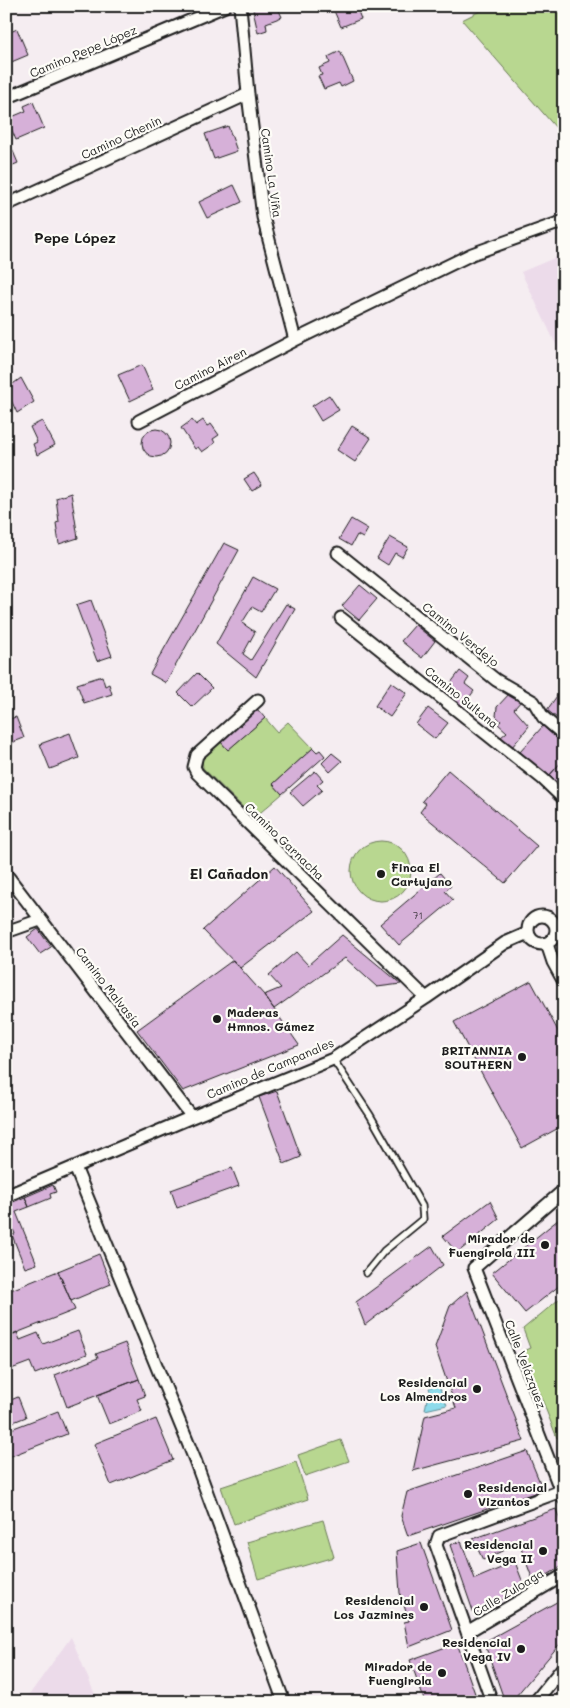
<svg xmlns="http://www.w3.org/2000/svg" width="570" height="1708" viewBox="0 0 570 1708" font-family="Mali,sans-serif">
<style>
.built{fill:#ecdbea}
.green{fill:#b8d790;stroke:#6a7a56}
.water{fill:#8ddbeb;stroke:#608f98}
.building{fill:#d6b0d8;stroke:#1c1c1c}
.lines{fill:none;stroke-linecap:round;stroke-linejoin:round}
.service-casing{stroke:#1c1c1c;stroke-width:9}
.minor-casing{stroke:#1c1c1c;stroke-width:15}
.service{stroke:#fdfcf7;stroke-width:5.5}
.minor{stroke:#fdfcf7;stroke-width:11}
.poi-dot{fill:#1c1c1c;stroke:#fdfcf7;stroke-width:2}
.labels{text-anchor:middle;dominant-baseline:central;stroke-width:4.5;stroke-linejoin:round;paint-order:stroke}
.number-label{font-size:10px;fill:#4a414b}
.street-label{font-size:12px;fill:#1c1c1c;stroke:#fdfcf7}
.poi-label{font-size:12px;font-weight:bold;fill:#1c1c1c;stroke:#fdfcf7;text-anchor:end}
.neighbourhood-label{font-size:14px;font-weight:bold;fill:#1c1c1c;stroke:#fdfcf7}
</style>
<rect width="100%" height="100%" fill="#f5edf1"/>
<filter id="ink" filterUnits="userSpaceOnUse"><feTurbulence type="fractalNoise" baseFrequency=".02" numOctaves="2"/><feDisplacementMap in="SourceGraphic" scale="10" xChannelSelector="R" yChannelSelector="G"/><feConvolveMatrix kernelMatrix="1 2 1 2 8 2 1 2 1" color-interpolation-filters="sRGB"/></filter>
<g filter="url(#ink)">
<path class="built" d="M564,254V361L521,272Z
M71,1637L98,1702H24Z"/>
<path class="green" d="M490,6H564V137L462,20Z
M265,718L277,732L288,722L313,748L273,784L282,794L254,818L203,768L202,758L220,741L228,750Z
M351 871a30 30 0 1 1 60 0a30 30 0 1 1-60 0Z
M564,1295V1436L557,1438L523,1351L530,1348L523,1329Z
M341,1440L349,1461L305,1476L298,1455Z
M296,1462L308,1499L234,1524L221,1487Z
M323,1520L334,1557L258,1579L247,1542Z"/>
<path class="water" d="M438,1384L447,1405L425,1410L427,1399L432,1396L429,1388Z"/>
<path class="building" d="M261,6H277L282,17L266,23L267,30L258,33L253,10Z
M332,6H356L361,19L341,27Z
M17,29L28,55L9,63L6,57V34Z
M340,51L353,81L341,87L339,83L324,89L318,76L322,75L319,68L330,63L328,57Z
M33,102L44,128L16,140L7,119L26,111L24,106Z
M228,126L237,151L214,159L205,134Z
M12,149L18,163L6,168V151Z
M234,185L242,202L207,218L199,202Z
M142,365L153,390L130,401L118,375Z
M21,378L34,402L17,413L6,389Z
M329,395L339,410L321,421L312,406Z
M192,420L196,425L203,420L207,426L211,424L219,435L213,439L215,443L202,452L198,447L195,449L181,428Z
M42,421L55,445L37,455L33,444L37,442L30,427Z
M352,426L371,438L355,462L337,450Z
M142 443a14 14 0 1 1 28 0a14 14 0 1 1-28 0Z
M254,473L262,485L252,491L244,479Z
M71,493L78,538L59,544L56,523L59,522L56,498Z
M351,519L368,529L363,538L357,535L351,546L339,539Z
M390,537L408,547L402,557L395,553L388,565L377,558Z
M224,543L239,550L166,683L150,674Z
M253,577L275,589L261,612L252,607L242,623L255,632L243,654L251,660L286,604L295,609L256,677L216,644Z
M360,585L377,599L359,620L342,606Z
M91,600L112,656L97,661L76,605Z
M415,625L435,641L422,658L401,641Z
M460,671L469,678L465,684L474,691L462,707L443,693Z
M197,673L212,688L192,707L178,693Z
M102,676L105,686L109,684L112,694L84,703L77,684Z
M391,682L407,693L390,717L375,706Z
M564,686V709L557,718L547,710Z
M510,693L522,700L514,709L529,726L512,747L501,737L507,732L498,724L501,721L496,716L497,707Z
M428,708L448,723L435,739L416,724Z
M257,709L265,718L228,750L220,741Z
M16,717L24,738L6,745V720Z
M543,726L564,745V759L548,777L520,752Z
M70,733L79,758L50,769L40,744Z
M313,748L317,752L320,750L325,756L282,794L273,784Z
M332,753L342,761L330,772L322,763Z
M564,759V792L548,777Z
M448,770L537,846L505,883L420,812L426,804L422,801Z
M315,771L323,780L317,785L322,790L303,806L290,792Z
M275,866L314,911L240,968L203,930Z
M440,873L451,886L445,891L453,900L399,945L380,924Z
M38,929L51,947L40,954L27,937Z
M342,935L401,984L377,987L345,958L274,1009L264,995L281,988L269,975L296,952L308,965Z
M233,960L264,995L299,1045L183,1091L137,1030Z
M531,981L564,1042V1125L522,1148L454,1022Z
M277,1091L301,1157L284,1164L259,1097Z
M232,1168L239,1186L177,1208L171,1190Z
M53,1185L56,1192L50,1194L51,1198L29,1207L25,1197Z
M25,1197L29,1207L16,1212L37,1264L25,1268L12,1235L15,1234L6,1212V1205Z
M490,1201L499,1219L457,1253L443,1236Z
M564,1215V1282L525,1313L492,1273Z
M432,1246L443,1265L365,1325L356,1302Z
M99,1254L111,1284L71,1301L58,1271Z
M58,1271L75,1310L6,1337V1292Z
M467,1291L524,1441L413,1471L425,1416L456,1408L435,1347L450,1306Z
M78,1331L87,1354L35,1374L30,1362L6,1371V1337L17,1332L20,1340L38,1333L43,1344Z
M125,1343L139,1379L67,1407L55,1375L98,1358L96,1354Z
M139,1379L145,1396L137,1399L142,1411L109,1424L97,1395Z
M18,1397L26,1417L6,1425V1402Z
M58,1411L67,1434L6,1458V1431Z
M156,1419L173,1460L111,1485L94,1444Z
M527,1451L543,1490L408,1536L401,1516L407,1492Z
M556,1509L564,1531V1565L534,1583L519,1543L483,1560L473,1539Z
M461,1541L475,1579L515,1562L525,1588L474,1614L450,1545Z
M421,1543L452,1630L409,1647L404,1622L409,1621L400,1593L397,1551Z
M564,1598V1639L511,1702H505L484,1642Z
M457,1643L478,1702H425L410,1660Z"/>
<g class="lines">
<defs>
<path id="service" d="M333,1059L370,1115L422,1206L423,1219L384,1251L366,1273"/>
<path id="minor" d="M240,6L248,94L263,217L295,340
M6,98L225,6
M6,205L248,94
M139,421L295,340L472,254L564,221
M338,553L496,680L534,702L543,717L564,735
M341,618L543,779L564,799
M258,700L197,755L194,767L197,773L426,998
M6,874L192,1117
M528 930a14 14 0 1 1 28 0a14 14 0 1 1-28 0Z
M6,932L40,920
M547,944L553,962L564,982
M75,1167L195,1460L284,1702
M564,1190L474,1268L564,1499
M6,1196L192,1117L333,1059L426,998L505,943L528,933
M467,1632L564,1575
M492,1702L436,1545L439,1536L561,1491
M535,1702L564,1666"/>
</defs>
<use href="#service" class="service-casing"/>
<use href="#minor" class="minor-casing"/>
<use href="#service" class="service"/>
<use href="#minor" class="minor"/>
</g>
</g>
<g class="poi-dot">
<circle cx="381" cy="874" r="5"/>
<circle cx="217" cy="1019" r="5"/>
<circle cx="522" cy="1057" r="5"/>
<circle cx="545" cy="1245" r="5"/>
<circle cx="477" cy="1389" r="5"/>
<circle cx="468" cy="1494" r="5"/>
<circle cx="543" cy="1551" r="5"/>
<circle cx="424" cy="1607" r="5"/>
<circle cx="521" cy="1649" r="5"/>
<circle cx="442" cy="1673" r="5"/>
</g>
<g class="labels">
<g class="number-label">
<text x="418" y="915">71</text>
</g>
<g class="street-label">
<text transform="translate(83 51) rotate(-23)">Camino Pepe López</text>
<text transform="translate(121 137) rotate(-25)">Camino Chenin</text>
<text transform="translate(272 173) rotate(82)">Camino La Viña</text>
<text transform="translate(210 368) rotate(-27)">Camino Airen</text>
<text transform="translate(461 634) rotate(39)">Camino Verdejo</text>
<text transform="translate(462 697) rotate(39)">Camino Sultana</text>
<text transform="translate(285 841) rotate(44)">Camino Garnacha</text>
<text transform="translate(109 987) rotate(52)">Camino Malvasía</text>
<text transform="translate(270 1068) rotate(-23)">Camino de Campanales</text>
<text transform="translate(526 1364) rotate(69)">Calle Velázquez</text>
<text transform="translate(508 1592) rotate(-31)">Calle Zuloaga</text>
</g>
<g class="poi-label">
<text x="391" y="867" text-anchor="start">Finca El<tspan x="391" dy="14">Cartujano</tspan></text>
<text x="227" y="1012" text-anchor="start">Maderas<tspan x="227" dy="14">Hmnos. Gámez</tspan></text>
<text x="512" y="1050">BRITANNIA<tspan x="512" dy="14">SOUTHERN</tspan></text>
<text x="535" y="1238">Mirador de<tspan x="535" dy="14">Fuengirola III</tspan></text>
<text x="467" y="1382">Residencial<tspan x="467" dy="14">Los Almendros</tspan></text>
<text x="478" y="1487" text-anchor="start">Residencial<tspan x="478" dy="14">Vizantos</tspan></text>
<text x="533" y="1544">Residencial<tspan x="533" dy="14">Vega II</tspan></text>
<text x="414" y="1600">Residencial<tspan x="414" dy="14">Los Jazmines</tspan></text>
<text x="511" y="1642">Residencial<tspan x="511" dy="14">Vega IV</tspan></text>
<text x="432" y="1666">Mirador de<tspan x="432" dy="14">Fuengirola</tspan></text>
</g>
<g class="neighbourhood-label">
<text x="75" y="237">Pepe López</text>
<text x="229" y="873">El Cañadon</text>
</g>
</g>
<rect width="570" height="1708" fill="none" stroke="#fdfcf7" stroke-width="25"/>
<rect x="12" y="12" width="545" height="1683" fill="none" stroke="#1c1c1c" stroke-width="2" filter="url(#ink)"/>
</svg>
